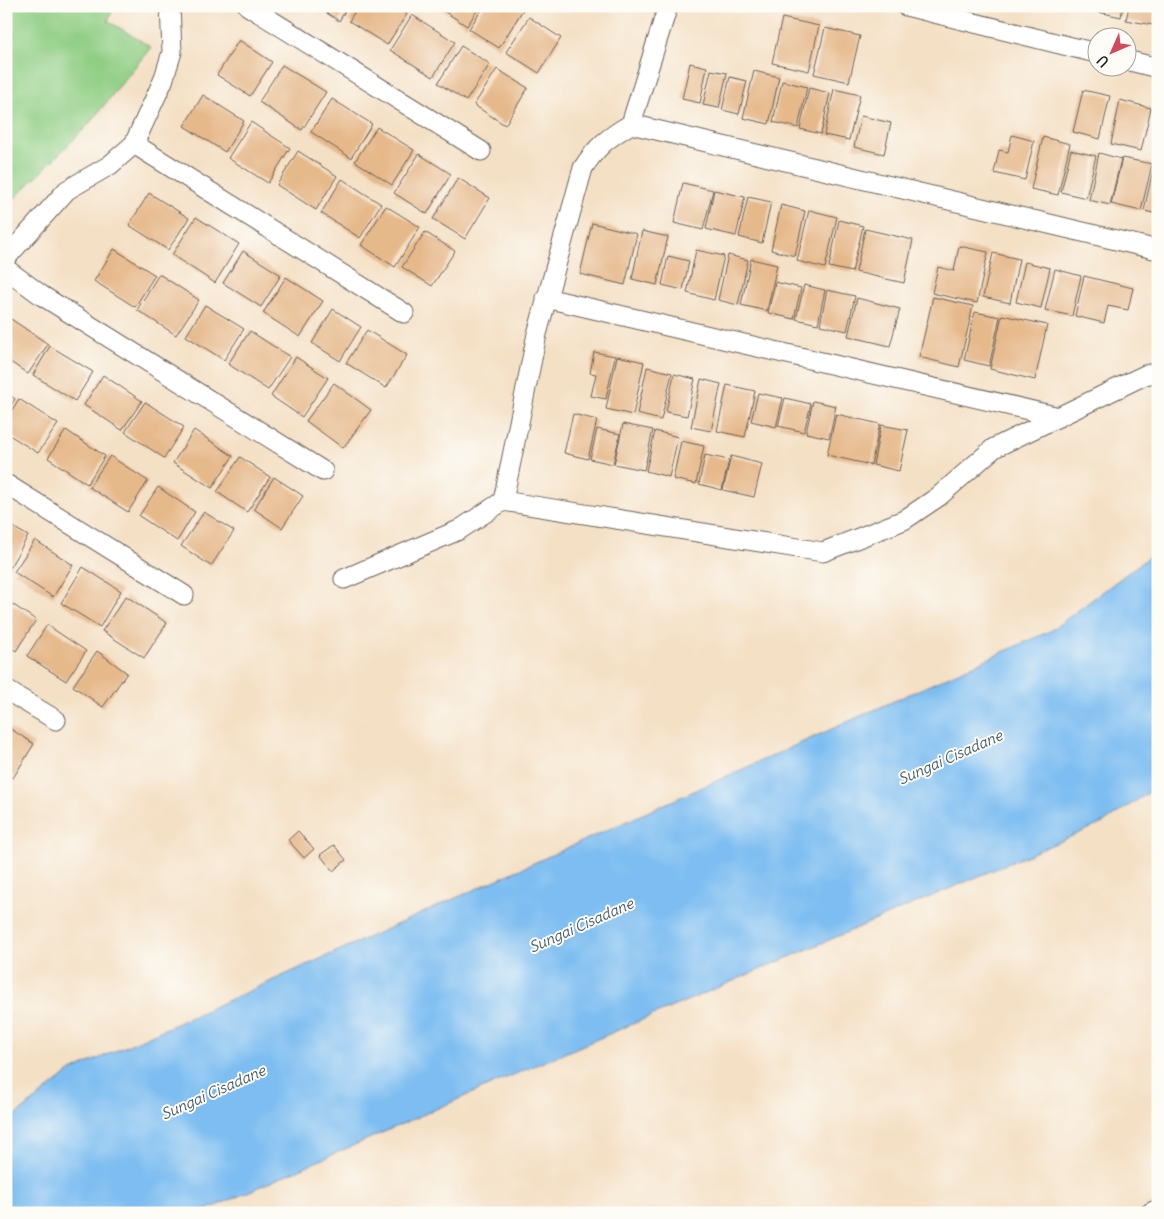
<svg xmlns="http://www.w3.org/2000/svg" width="1164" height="1219" viewBox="0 0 1164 1219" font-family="Delius,sans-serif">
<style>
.green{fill:#90ce84;stroke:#567550}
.water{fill:#7dbdf1;stroke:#4c6c86}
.building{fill:#e6b98b}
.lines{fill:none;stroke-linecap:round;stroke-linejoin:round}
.minor-casing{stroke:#686157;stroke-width:21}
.minor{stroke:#fff;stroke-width:19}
.labels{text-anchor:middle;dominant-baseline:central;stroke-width:4;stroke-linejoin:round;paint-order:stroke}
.water-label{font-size:15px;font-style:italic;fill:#435c71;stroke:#fdfcf7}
</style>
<rect width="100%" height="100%" fill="#fdfcf7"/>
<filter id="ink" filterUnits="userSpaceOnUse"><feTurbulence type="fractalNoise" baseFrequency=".02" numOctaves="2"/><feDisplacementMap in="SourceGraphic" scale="10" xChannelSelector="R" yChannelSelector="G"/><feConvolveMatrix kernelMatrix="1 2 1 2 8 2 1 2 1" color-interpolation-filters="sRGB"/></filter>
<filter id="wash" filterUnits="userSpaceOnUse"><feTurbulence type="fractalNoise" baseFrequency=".0096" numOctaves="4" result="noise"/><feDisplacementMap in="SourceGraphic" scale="20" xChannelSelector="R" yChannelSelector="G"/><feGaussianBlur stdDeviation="1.12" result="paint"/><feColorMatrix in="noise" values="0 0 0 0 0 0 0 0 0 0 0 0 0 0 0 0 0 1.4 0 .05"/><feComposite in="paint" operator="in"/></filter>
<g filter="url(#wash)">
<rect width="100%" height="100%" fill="#f4e0c5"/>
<path class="green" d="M6,6H114L108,21L151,47L88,125L6,207Z"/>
<path class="water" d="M1158,550V786L1103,823L520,1072L200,1213H6V1123L71,1071L1052,630Z"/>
<g id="blocks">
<path class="building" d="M316,6H348L339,21Z
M358,6H395L407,14L387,45L349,21Z
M436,6H480L467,26Z
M484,6H520L524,8L499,48L469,29Z
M1095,6H1123L1121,17L1094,11Z
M1129,6H1157L1153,25L1126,20Z
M412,15L455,42L433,77L390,50Z
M529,17L561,38L539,73L506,52Z
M782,18L819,26L809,71L772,63Z
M825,28L860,36L849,82L814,74Z
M239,40L272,62L250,96L217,75Z
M461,46L490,64L466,101L438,83Z
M690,63L707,67L700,103L682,99Z
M282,65L326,92L302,130L259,102Z
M497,69L528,88L505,125L474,105Z
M711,70L727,73L719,108L703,105Z
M754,71L779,77L769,124L743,118Z
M730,77L747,81L739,114L722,110Z
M782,81L807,87L798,128L773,122Z
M809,88L830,93L821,134L800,129Z
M834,89L860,95L849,140L824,135Z
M1083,90L1110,96L1100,139L1073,132Z
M203,95L244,121L225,152L184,126Z
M332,99L372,124L351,158L311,132Z
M1120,100L1151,108L1141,151L1111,144Z
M861,116L891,123L884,154L854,147Z
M251,122L290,148L268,183L228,158Z
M377,127L414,150L392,185L355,161Z
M1012,135L1034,141L1025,180L994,173L999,150L1008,152Z
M1043,137L1070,144L1058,195L1031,189Z
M1071,150L1096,156L1086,198L1061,192Z
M298,151L337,176L316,210L277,185Z
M1099,153L1121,159L1110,205L1089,200Z
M419,154L451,174L427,214L394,193Z
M1122,158L1152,164L1141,211L1111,204Z
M1155,160L1158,161V214L1144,211Z
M458,178L490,198L465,239L433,219Z
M342,179L381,204L360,238L321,213Z
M683,183L713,190L703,230L674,223Z
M714,190L745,197L736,236L706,229Z
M149,193L189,218L168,250L129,225Z
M748,197L771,202L762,243L739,237Z
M781,205L805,211L795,256L771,250Z
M386,206L420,227L395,267L361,245Z
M809,210L837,217L825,268L797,261Z
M196,217L239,244L215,283L172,255Z
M839,220L863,226L852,272L829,267Z
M592,223L637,234L625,285L580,274Z
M865,229L913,240L904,283L856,272Z
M642,231L668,237L657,285L632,279Z
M425,232L455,251L432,286L402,267Z
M959,246L988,252L977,303L932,293L938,267L954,271Z
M114,249L155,275L135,307L94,281Z
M696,250L724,256L714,300L687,293Z
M243,251L281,275L261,307L223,283Z
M993,253L1019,259L1010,303L983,297Z
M728,255L748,260L738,305L718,300Z
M668,256L689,261L683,290L662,285Z
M751,259L777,265L767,311L741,305Z
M1025,262L1050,268L1041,308L1016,302Z
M1055,269L1081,276L1072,316L1045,310Z
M159,274L199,300L176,335L137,310Z
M1084,276L1133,288L1128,310L1108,306L1104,323L1075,316Z
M286,277L323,301L300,337L263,313Z
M775,282L801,288L794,319L768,313Z
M804,285L825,290L818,324L796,319Z
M827,290L855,296L847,331L820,325Z
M933,297L973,306L959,367L919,357Z
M857,298L900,309L890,346L848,336Z
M205,305L244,329L224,360L186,336Z
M333,309L361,327L340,361L312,343Z
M975,312L1000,317L989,366L964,360Z
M1002,315L1047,325L1035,380L990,369Z
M11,319L48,344L28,374L6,359V326Z
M367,330L407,355L386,388L346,363Z
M250,331L290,357L268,390L228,364Z
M50,346L93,372L75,401L33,375Z
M594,352L615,356L606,399L591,396L596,374L590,373Z
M617,356L644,362L633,415L606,409Z
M296,357L328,378L302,417L271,396Z
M647,367L672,373L661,420L637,414Z
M674,374L695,379L687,416L666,412Z
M103,375L142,401L122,430L84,405Z
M701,379L721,384L711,431L691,427Z
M334,383L371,410L343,448L306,421Z
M727,385L755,391L745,437L717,431Z
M6,393L15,399L6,412Z
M758,393L783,398L776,427L751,421Z
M785,398L811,404L804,432L778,426Z
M19,399L58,424L38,453L6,433V419Z
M813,401L836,406L829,438L806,433Z
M145,402L184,427L164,458L125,432Z
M573,414L597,420L588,459L564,453Z
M836,414L880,424L871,465L827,455Z
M623,424L653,430L644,470L614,464Z
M881,425L908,430L899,471L873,465Z
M597,429L620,434L613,464L590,459Z
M66,430L105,456L87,484L48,458Z
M194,430L233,456L212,488L173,463Z
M655,431L678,437L669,477L646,471Z
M681,441L704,446L696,484L673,479Z
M705,455L729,460L722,490L699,484Z
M110,456L148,481L128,512L89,487Z
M731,456L762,464L754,497L723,490Z
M240,457L270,477L247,512L217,492Z
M274,477L303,496L282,528L254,509Z
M158,487L195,512L177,541L139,516Z
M204,512L234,531L211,566L181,546Z
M6,523L28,536L9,569L6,568Z
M35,540L73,565L53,597L14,572Z
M83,567L121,591L100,627L61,603Z
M126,596L167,623L144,658L102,631Z
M6,600L36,620L16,651L6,644Z
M47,625L86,651L66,681L27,656Z
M97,651L127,673L103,707L73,686Z
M6,726L34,744L13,778L6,774Z
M298,831L314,849L304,858L288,840Z
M334,845L346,860L333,871L320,855Z"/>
</g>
</g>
<g filter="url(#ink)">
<use href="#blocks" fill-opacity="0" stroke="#686157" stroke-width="1"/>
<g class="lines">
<defs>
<path id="minor" d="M248,6L481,151
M668,6L631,124C609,137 597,146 583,168L537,334L503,501L823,552L904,520L938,497L994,448L1145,375L1158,372
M906,6L1096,53
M1126,60L1158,68
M631,124L1158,250
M134,144L404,313
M6,258L67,190L110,165L134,144L163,81L172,52L170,6
M6,269L41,295L323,471
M546,298L1059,417
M6,484L184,595
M344,579L459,530L503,501
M6,690L56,720
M1150,1213L1158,1209"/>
</defs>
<use href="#minor" class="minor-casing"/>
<use href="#minor" class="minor"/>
</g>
</g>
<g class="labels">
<g class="water-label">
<text transform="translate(950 757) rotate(-24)">Sungai Cisadane</text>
<text transform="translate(581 925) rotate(-24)">Sungai Cisadane</text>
<text transform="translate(213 1092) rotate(-24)">Sungai Cisadane</text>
</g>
</g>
<rect width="1164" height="1219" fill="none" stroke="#fdfcf7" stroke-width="25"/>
<g transform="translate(1112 52) rotate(225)"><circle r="24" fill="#fdfcf7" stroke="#a3a29f"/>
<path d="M0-4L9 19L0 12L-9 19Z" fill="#d1495b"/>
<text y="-8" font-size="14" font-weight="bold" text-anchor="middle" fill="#1c1c1c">U</text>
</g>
</svg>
